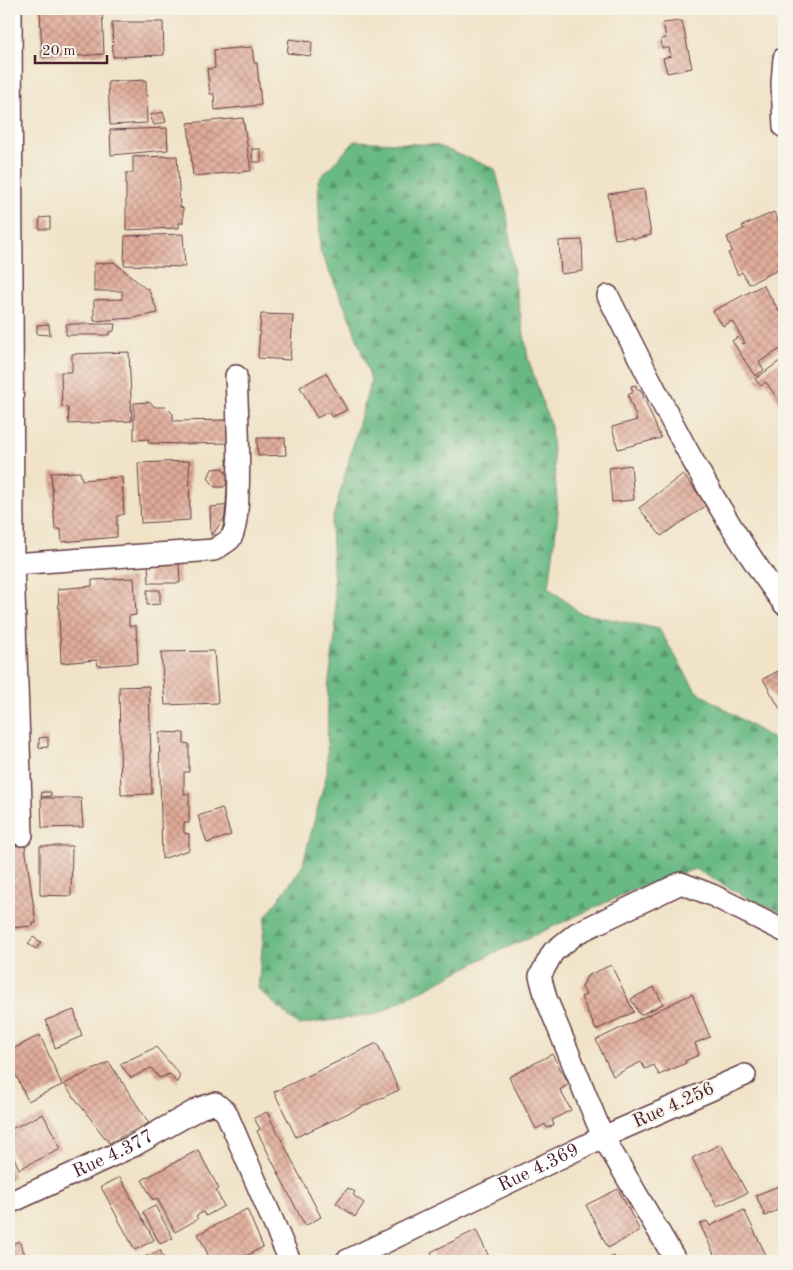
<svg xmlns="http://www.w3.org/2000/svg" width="793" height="1270" viewBox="0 0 793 1270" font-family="'Old Standard TT',serif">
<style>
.forest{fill:url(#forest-firs);stroke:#5a6c58}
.building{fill:url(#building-cross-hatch)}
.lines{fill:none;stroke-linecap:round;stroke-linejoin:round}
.street-casing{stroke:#633c43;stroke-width:24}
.street{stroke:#fff;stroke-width:21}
.labels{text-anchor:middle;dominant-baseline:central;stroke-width:4.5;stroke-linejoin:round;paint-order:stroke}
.street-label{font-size:19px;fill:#4a1f2b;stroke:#f7f3e8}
</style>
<defs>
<pattern id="forest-firs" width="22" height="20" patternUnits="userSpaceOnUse" patternTransform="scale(1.25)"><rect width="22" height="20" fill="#69b984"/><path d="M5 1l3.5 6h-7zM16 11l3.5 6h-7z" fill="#58966c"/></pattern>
<pattern id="building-cross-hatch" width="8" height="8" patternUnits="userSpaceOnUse" patternTransform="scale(1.25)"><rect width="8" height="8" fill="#e0ab99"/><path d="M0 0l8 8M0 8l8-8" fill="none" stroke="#b88b7d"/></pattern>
</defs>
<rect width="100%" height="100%" fill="#f7f3e8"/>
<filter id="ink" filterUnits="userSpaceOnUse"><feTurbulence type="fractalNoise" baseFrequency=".02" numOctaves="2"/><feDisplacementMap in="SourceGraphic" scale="10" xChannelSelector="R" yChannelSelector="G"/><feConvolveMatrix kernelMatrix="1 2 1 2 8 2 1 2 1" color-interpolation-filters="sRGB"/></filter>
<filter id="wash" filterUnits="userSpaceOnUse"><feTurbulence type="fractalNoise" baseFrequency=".0096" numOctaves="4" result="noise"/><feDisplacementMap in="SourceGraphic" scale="20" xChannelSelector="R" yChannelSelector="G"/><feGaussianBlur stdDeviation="1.12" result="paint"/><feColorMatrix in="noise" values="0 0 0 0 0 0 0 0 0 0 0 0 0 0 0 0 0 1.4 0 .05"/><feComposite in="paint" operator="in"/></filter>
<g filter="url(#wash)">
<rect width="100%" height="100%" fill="#f0e3c8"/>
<path class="forest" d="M355,141L436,145L495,169L507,214L515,283L528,358L551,427L558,513L549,588L580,613L659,629L696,691L784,746V913L751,900L695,869L640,887L484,958L377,1014L298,1025L258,989L265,918L302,867L327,773L328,688L336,629L331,525L371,380L351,321L320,251L318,180Z"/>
<g id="blocks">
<path class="building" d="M40,9H102L104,54L76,56V53H69V56L42,57Z
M682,21L692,68L667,73L663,58L671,56L669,48H662L661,39L666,38L663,23Z
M112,22H163L164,55L113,57Z
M289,39L312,42L311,56L287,53Z
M252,47L254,63H257L261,105L215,110L214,94H210L207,69L215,68L214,50Z
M146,80L147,123L110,125L108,82Z
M163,112L166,122L154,125L150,115Z
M243,118L251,171L193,176L188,123Z
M167,128L168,150L111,155L110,130Z
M252,149H261V162H252Z
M177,156L180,207L183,208V223H179V228L126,230V173H133V157Z
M644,189L651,235L633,239L632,237L615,239L608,194Z
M774,212L778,221L784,220V267L749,284L742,272L738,275L728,253L732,251L727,237L744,229L742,226Z
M50,217V229H39L40,218Z
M183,234L185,267L124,265L125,236Z
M582,240L583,271L561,274L559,241Z
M114,262L146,289L148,288L158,313L133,318L94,321V300L122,299V291H94V264Z
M763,285L784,319V347L759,362L764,370L755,376L732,341L738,337L743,344L745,343L732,321L723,326L713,311Z
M261,314L293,315L290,360L258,358Z
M49,324L50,335L37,334V325Z
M66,324H115L114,331L110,332L109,335H66Z
M129,352L132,421L69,424L68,408L62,407L61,372H72V354Z
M784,358V409L766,382L761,386L755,379Z
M326,373L347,410L332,417L328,412L317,418L300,387Z
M636,385L637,390L640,389L661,438L618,449L612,427L637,420L628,395L633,392L631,386Z
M149,402L155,407H166L173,414V421L228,420L229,443L185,444L148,443L149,439L134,440V403Z
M257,438H285L286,455L258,456Z
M189,461L190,520L141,523L138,463Z
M631,465L634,500L612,502L609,468Z
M222,468L230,477L224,487H215L208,478L212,469Z
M80,472L82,480L122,477L124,514L117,516V537L62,542L61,529H55L51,473Z
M683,474L707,505L661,536L639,508Z
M233,505L213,534L211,535L210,507Z
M179,562L180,583H149L148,563Z
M134,578L136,615L129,616V626H136L138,663L98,666L97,660L61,663L58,589L92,586V580Z
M147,590H160V604L147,605Z
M214,651L218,703L165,705L161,652Z
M784,668V716L763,679Z
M149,686L152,794L121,795L119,687Z
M159,732L184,733V743L189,744V772H184V794H189V823H184V833L189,834V850L162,859Z
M48,737V747L39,748V738Z
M42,792H51V796L41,797Z
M41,798H81L83,827L42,828Z
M222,808L231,835L207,843L198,816Z
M9,845L25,846L36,923H33V926L10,928Z
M40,846H72L71,896L40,895Z
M33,937L41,942L36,949L28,944Z
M611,965L634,1012L596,1030L581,997L586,995L582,987L587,976Z
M654,987L663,1004L640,1015L631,999Z
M692,994L710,1037L695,1043L699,1055L685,1061L686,1063L659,1075L654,1065L645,1069L641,1062L613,1076L596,1040Z
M74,1010L82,1036L55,1048L46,1020Z
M40,1035L62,1085L28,1101L9,1060V1051Z
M377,1043L399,1090L296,1137L274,1092Z
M156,1047L180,1075L177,1083L170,1074L159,1078L151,1068L131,1078L120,1064Z
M552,1054L569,1084L560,1090L571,1110L552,1120L554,1125L547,1128L545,1124L536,1129L509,1077Z
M109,1062L149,1123L109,1143L64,1084Z
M267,1112L321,1217L305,1226L257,1131L260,1129L254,1118Z
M43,1114L61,1149L19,1169L9,1146V1130Z
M721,1144L747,1193L717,1206L692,1158Z
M198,1150L219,1189L216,1191L224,1206L206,1216L203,1212L196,1216L198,1219L175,1232L157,1198L153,1200L142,1180Z
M9,1164L14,1177L9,1179Z
M120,1177L154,1240L135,1250L101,1187Z
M784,1184V1207L765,1216L756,1195Z
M348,1188L355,1192L353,1195L364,1203L355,1217L336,1203Z
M618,1189L640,1231L608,1248L586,1205Z
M155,1206L173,1238L160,1244L143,1212Z
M247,1209L263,1247L236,1261H211L198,1234Z
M744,1210L767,1257L758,1261H717L700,1224L707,1221L710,1226Z
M476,1230L491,1261H436L431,1252Z
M19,1241L28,1261H9V1246Z
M160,1250L165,1261H141L140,1259Z
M614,1256L617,1261H602Z"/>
</g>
</g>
<g filter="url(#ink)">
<use href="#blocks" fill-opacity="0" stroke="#633c43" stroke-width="1"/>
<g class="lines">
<defs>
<g id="street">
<path d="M11,9L13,564L22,835"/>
<path d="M784,58L782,83L784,127"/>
<path d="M608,296C661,402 713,509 784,604"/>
<path d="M13,564L214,550C219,546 226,543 230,539C244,524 237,402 236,376"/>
<path d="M745,1075L603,1137L546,998L540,976L553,952L577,933L681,883L712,895L784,931"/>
<path id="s1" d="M9,1203L133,1146L200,1108L215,1103L226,1112L290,1261"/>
<path id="s2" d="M346,1261L603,1137L676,1261"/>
</g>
</defs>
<use href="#street" class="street-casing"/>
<use href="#street" class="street"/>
</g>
</g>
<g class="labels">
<g class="street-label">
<text transform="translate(674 1106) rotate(-24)">Rue 4.256</text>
<text stroke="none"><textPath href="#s1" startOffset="115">Rue 4.377</textPath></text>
<text stroke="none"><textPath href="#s2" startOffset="214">Rue 4.369</textPath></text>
</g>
</g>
<rect width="793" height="1270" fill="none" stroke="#f7f3e8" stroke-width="30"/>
<path d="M35 55v8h72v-8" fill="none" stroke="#4a1f2b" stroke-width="2.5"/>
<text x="42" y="55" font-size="15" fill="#4a1f2b" stroke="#f7f3e8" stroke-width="4" paint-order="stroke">20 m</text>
</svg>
